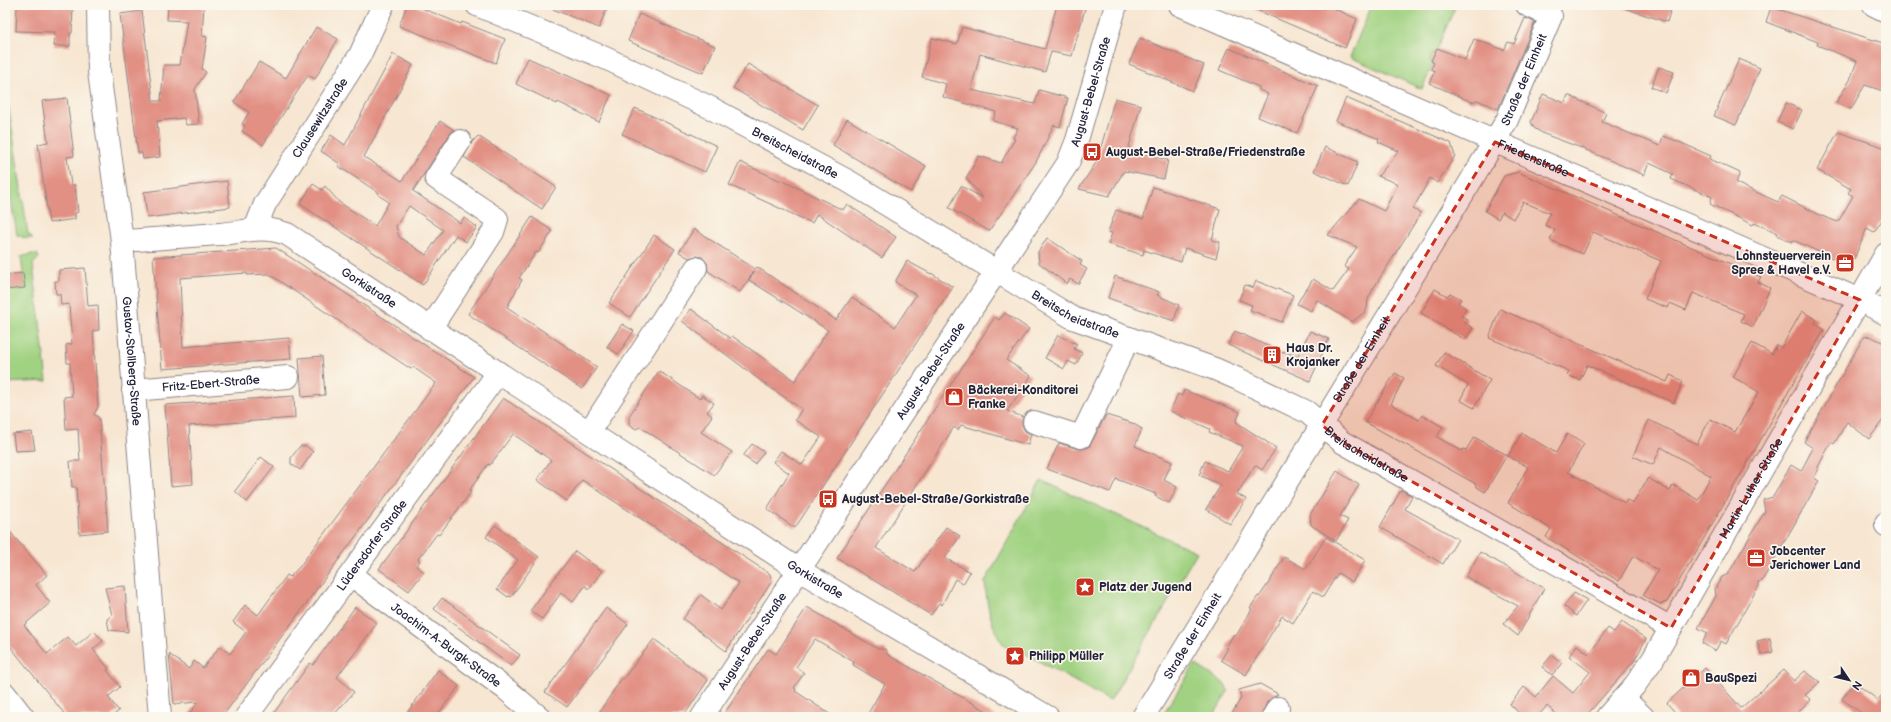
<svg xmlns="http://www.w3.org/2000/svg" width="1891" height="722" viewBox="0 0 1891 722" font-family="'Balsamiq Sans',sans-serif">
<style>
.green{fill:#a0d281;stroke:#617a5e}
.building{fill:#e29084;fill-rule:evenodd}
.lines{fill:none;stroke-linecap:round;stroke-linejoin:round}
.minor-casing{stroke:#8c8486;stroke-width:24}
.major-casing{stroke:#8c8486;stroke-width:24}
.minor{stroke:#fff;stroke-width:22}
.major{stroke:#fff;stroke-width:22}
.marked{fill:#c8321e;fill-opacity:0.2;stroke:#c8321e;stroke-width:3;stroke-dasharray:8 5;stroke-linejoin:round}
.labels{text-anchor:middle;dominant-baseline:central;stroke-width:3.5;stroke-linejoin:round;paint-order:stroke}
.street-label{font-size:12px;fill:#22223b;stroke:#fbf7ec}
.poi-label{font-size:12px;font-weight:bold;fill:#22223b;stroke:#fbf7ec;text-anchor:start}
</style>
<rect width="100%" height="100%" fill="#fbf7ec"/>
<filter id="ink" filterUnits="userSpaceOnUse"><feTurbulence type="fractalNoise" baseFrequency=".025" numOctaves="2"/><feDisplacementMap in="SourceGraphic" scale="8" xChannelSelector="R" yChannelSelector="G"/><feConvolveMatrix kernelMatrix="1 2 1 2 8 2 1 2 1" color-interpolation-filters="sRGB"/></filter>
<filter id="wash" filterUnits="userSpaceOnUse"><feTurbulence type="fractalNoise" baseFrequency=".012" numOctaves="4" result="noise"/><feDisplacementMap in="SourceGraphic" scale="16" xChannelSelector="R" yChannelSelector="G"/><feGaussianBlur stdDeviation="0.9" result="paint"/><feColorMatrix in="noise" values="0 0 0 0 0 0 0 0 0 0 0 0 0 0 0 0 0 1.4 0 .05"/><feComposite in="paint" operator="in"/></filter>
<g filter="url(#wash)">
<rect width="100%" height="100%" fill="#f7e6d1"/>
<path class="green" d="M1372,5H1456L1435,53H1433L1430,61L1434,63L1422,89L1350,57Z
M5,83L28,234L33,238H25L17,235L5,166Z
M32,254L38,255L39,258L33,264L47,381L5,383V290L25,288L21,257Z
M1041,480L1197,552L1110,701L1024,653C1020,652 1013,651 1009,649C992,638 986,600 985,582Z
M1195,664L1225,684L1228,691L1213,717H1161Z"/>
<g id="blocks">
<path class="building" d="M17,5H73L72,33H70V46H54L55,32L16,31Z
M168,5H204L202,36L207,37L202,69L206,72L195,89L199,124L186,125L184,118L157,121L160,157L143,159L142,153H138L120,14L142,11L153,101H161L164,65H180L187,21L167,20Z
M407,5H414L461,24L462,22L505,39L496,63L399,26Z
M543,5H608L599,28Z
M1057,5H1086L1072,56L1051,52L1045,72L980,54L971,90L1035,104L1039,90L1068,98L1060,127L1054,125L1036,162L989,231L949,208L961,186L983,198L966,178L979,156L1001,163L1015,139L1013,138L1018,128L993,121L996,112L943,97L946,84L922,77L932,38L957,44L962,27L1045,49Z
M1245,5H1314L1324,9L1326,5L1357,19L1345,48Z
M1625,5H1672L1667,22L1624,8Z
M1771,7L1886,44V92L1865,85L1851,109L1836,103L1850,80L1857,61L1817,45L1818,42L1766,22Z
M639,14L715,46L703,73L628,41Z
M1525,18L1535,22L1498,109L1477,100L1472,102L1429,83L1435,71L1431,69L1434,63L1431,61L1437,48L1465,60L1474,39L1504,50L1508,42L1514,44Z
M316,27L338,39L315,79L308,75L263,145L242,131L245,126L242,124L249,112L234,102L259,62L286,78Z
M1140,38L1204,65L1193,91L1129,64Z
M1229,48L1318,86L1297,133L1258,117L1268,94L1259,90V87L1219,70Z
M393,54L413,65L364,157L402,181L440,121L454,130L450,134L413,191L460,223L464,218L477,227L466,242L456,235L423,285L300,204L313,184L322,190L325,186L339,202L375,226L389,202L378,195L379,193L338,166L340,164L321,151L331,135L345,145ZM409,206L443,230L426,255L399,237L396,226Z
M528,58L611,95L599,122L558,102L557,104L516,84Z
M1739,59L1760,68L1736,125L1714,116Z
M748,64L818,105L803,130L733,88Z
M1659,67L1674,72L1666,93L1651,87Z
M1543,94L1565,103L1568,95L1606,113L1602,122L1660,146L1663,136L1677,141L1711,156L1710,158L1712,160L1740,173L1736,183L1778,202L1782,196L1822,216L1838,222L1853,196L1848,193L1851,189L1817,170L1838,132L1886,148V214L1874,232L1867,228L1854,259L1848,256L1845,264L1793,240L1792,242L1777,235L1778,233L1754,223L1753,225L1710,204L1712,197L1671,179L1673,174L1649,163L1644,175L1584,149L1544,134L1534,128L1531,122Z
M67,98L74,156L67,157L71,185H75L78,212L75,213V219L49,223L38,144L48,142L42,101Z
M1115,98L1141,105L1128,150L1168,160L1164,179L1124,171L1109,196L1079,189L1097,161Z
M1346,98L1451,143L1455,156L1437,183L1430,178L1413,209L1421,213L1373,289L1368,299L1367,308L1365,312L1352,322L1317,300L1311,311L1297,304L1306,288L1307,289L1313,279L1333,291L1349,269L1344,266L1357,247L1328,235L1359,199L1384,211L1398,184L1378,176L1399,151L1378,142L1379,139L1336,121Z
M1786,103L1802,110L1793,129L1777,122Z
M635,108L717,146L705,172L622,134Z
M847,119L926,166L911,192L833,145Z
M478,136L556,187L542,209L464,157L472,142Z
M1325,147L1358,162L1348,186L1314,171Z
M740,162L781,181V180L843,210L847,204L896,237L882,258L817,214L812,223L729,185Z
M1518,172L1761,277L1758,282L1770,288L1753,327L1741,321L1744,314L1693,293L1686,310L1670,303L1668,308L1645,299L1661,261L1640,252L1593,232L1583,254L1550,240L1555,230L1545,225L1550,213L1523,202L1513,219L1502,212L1498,219L1485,211L1504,176Z
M227,181L230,207L147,218L144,192Z
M1153,187L1220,209L1212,240L1220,242L1216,258L1185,248L1181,262L1144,250L1143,255L1108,244L1112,233L1108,232L1116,210L1143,219Z
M532,217L551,230L552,232L538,253L536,252L519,278L522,280L507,307L597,367L582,389L468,314Z
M694,229L755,269L757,267L836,320L852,297L895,327L916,295L895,282L907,261L931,274V273L953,287L795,528L767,509L789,473L773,462L781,451L802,465L821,437L795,420L802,409L765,384L682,321L691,309L730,338L732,336L795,381L828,330L749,280L755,270L740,292L708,271L707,263L702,257L696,256L689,258L679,252Z
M654,235L675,249L630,317L609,303Z
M1047,238L1082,261L1080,265L1087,269L1078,284L1070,279L1067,284L1039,263L1038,252Z
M276,248L474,377L222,717H187L198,702L174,704L169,654L189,669L194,661L203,668L220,646L230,654L246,632L233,622L245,605L258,615L287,575L290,577L300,566L436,383L413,367L411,369L376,346L269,274L247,275V273L180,278L183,347L289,338L291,359L162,369L153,257Z
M85,268L88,306L98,305L99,330L93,331L98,407L94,414L99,418L108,531L79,534L76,487H72L70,461H80L78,429L66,430L64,397L72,396L70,363H67L66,345L72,344L69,304L61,305L60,294H56L55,281H59V270Z
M23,273L25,288L5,290V275Z
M1115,276L1159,292L1157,295L1179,305L1174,321L1108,298Z
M1256,281L1293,295L1282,322L1250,310L1252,305L1239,300L1245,285L1253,288Z
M1435,289L1447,296L1450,293L1461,299L1458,303L1466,308L1461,316L1467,319L1465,323L1473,328L1465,340L1421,313Z
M1500,309L1667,382L1670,375L1683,381L1674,403L1587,365L1580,380L1567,375L1569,371L1489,338Z
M1802,311L1817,320L1815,323L1824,330L1667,602L1660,604L1643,595L1658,570L1633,556L1619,581L1546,537L1551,529L1508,503L1528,467L1508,456L1522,433L1556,453L1567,434L1584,444L1568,472L1625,503L1627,500L1633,503L1648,478L1670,491L1673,485L1698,500L1711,476L1661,447L1653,465L1633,456L1649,420L1697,444L1710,419L1735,432L1759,392L1733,377L1752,343L1772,354L1777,345L1781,348Z
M1005,313L1029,329L1006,360L1031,376L1007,411L1023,417L1022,425L1025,431L1031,434L1028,445L961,425L958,430L954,427L876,548L915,572L946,527L960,536L945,558L970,572L963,584L955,579L942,605L939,603L931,615L837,558L995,317L999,320Z
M622,324L634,331L618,354L607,347Z
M1235,331L1283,353L1284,351L1297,357L1310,331L1329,339L1310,381L1228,345Z
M1058,335L1077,344L1074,349L1082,353L1076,365L1068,361L1064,369L1045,358Z
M1870,336L1886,344V416L1869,439L1847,422L1834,444L1831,442L1818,467V470L1814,478L1819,481L1762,581L1758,582V587L1726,644L1721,641L1715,651L1702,643L1708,633L1698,628L1716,596L1715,589L1722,577L1728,574L1765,511L1763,500L1773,497L1791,465L1801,471L1813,448L1804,442L1862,340L1864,337Z
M1444,352L1490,380L1474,408L1460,400L1468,385L1436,366Z
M322,356L325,395L302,397L299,358Z
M659,371L700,399L702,395L714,403L707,412L712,416L701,432L732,452L714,475L645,430L640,427L636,429L629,424V416Z
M1395,373L1404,378L1391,404L1419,420L1422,415L1443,427L1437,437L1462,451L1463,449L1466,450L1474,437L1507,455L1485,492L1477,487L1476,484L1365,422Z
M1184,390L1240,412L1236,422L1276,448L1262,470L1255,465L1237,494L1246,499L1230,524L1206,509L1221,485L1199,475L1205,461L1228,471L1243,446L1209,432L1210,429L1170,411L1178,394L1182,396Z
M294,396L295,418L189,426L193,484L171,486L165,405Z
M503,398L770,574L772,581L726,651L683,619L701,595L721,610L739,583L582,480L567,501L537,480L551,460L513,434L490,465L488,464L469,491L471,492L439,535L437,534L418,559L420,561L416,566L424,572L409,591L379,569Z
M1106,415L1132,423L1142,429L1135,446L1172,462L1164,480L1177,487L1169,503L1155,496L1156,494L1116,479L1110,492L1047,469L1059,443L1078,449H1083L1089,447Z
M32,432L35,450L15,451L13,434Z
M752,444L764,452L755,464L743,456Z
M300,446H306L313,452L300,470L291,464V458Z
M261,457L274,467L247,502L235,491Z
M1337,471L1359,485L1340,516L1348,520L1336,541L1311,525L1310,515Z
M1401,490L1412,496L1405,509L1458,539L1443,564L1380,527Z
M495,525L539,557L511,597L509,596L508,597L497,589L518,560L486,537Z
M5,526L47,575L36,585L50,603L24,625L47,654L68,637L76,646L94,631L103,641L93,649L109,669L107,670L120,687L108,697L119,711L111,717H67L5,640Z
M1326,537L1365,560L1352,582L1338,573L1323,597L1313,591L1293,623L1282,616L1246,675L1221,660L1228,648L1226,647L1234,634L1236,636L1252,609L1250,608L1258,596L1259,597L1270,581L1284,557L1306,569Z
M575,551L602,571L589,589L585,586L573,602L561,593L542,619L530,611Z
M1480,552L1544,588L1518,636L1503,624L1518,606L1466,577Z
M125,586L128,632L109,630L107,619L112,615L105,588Z
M1574,593L1587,600L1576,616L1564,606Z
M442,598L520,655L511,666L434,609Z
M355,607L377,623L337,677L354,692L332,717H271L310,663L313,665Z
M807,607L878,649H885L888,655L997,717H866L885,684L853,665L854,662L815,639L796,667L804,673L794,688L796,689L795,691L834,717H722L768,649L776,654Z
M606,608L628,624L567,707L545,692Z
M1622,622L1646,639L1634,661L1585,717H1560L1547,706L1537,717H1523L1510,704L1524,687L1536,697L1553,676L1573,693L1590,672L1569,656L1577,645L1589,654L1608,628L1614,632Z
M1770,638L1773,652L1761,655L1757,641Z
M654,639L708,680L683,717H596L622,678L623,679Z
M1552,655L1562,663L1552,675L1542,667Z
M1705,668L1741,708L1784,670L1794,681L1805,671L1820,682L1805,695L1811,700L1792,717H1679L1667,703Z
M438,670L459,686L436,717H404Z
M1854,682L1878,700L1886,690V717H1867L1842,699Z
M1260,684L1278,694L1267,702L1261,717H1230L1241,698L1239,690Z"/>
</g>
</g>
<g filter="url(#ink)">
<use href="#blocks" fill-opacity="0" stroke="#8c8486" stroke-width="1"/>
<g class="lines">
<defs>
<g id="minor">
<path id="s1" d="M98,5L99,72L122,241L160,717"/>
<path id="s2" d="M477,5L605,58L709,107L848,181L1073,318L1215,369L1238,379L1307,412L1342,442L1671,628"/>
<path id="s3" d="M1180,5L1860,300L1886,314"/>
<path id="s4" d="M255,229L265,204L360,55L383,5"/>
<path id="s5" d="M122,241C155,239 188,236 220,234C245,232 262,225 287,234L799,570L1048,717"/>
<path d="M430,329L493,232L497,219L436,178L460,141"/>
<path id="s6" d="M133,390L288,377"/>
<path d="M1034,422L1081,437L1129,338"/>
<path d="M589,432L696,268"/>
<path d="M1886,523V525"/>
<path id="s7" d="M351,575L507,690L539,717"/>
<path d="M5,694L23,717"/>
<path d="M1623,698L1643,717"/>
<path id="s8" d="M246,717L498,373"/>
<path id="s9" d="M702,717L1068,163L1077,140L1116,5"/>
<path id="s10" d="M1143,717L1469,184L1507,120L1551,16L1527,5"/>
<path d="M1273,717L1278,708"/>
<path id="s11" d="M1607,717L1635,685L1653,659L1886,254"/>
</g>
<path id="major" d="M1874,5L1886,11"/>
</defs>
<use href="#minor" class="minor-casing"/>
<use href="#major" class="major-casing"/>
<use href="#minor" class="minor"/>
<use href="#major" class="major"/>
</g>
</g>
<path class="marked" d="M1495,142L1860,300L1671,628L1342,442L1322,425Z"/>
<defs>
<symbol id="bus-square" viewBox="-11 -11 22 22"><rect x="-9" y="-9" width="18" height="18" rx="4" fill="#c8321e" stroke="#fbf7ec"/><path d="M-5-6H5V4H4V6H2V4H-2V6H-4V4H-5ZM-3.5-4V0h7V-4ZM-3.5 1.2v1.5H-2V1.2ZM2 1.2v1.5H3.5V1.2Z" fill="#fff"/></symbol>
<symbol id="office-square" viewBox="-11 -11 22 22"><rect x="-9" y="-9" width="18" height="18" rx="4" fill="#c8321e" stroke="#fbf7ec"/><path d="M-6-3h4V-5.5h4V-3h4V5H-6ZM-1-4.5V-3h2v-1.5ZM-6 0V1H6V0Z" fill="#fff"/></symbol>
<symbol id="building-square" viewBox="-11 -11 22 22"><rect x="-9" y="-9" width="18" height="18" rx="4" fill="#c8321e" stroke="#fbf7ec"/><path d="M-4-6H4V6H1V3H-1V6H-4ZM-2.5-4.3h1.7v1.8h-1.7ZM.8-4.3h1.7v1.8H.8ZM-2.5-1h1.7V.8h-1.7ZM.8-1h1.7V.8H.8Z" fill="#fff"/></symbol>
<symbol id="shop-square" viewBox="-11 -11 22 22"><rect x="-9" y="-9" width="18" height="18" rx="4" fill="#c8321e" stroke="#fbf7ec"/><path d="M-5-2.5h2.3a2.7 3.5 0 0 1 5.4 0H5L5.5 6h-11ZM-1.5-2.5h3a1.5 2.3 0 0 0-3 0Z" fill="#fff"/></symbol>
<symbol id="sight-square" viewBox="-11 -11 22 22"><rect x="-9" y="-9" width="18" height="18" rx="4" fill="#c8321e" stroke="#fbf7ec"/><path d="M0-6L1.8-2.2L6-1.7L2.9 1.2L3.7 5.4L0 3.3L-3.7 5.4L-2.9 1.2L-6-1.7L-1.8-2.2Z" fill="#fff"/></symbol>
</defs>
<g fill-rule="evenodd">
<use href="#bus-square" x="1081" y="141" width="22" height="22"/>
<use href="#office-square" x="1834" y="252" width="22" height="22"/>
<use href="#building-square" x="1261" y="344" width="22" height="22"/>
<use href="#shop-square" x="943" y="386" width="22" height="22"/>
<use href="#bus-square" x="817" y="488" width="22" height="22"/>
<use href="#office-square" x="1745" y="547" width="22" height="22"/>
<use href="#sight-square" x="1074" y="576" width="22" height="22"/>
<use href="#sight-square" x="1004" y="645" width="22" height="22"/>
<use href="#shop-square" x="1680" y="667" width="22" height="22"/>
</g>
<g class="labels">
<g class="street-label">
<text stroke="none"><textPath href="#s10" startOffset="743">Straße der Einheit</textPath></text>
<text stroke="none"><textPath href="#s9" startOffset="739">August-Bebel-Straße</textPath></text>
<text stroke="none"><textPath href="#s4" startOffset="129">Clausewitzstraße</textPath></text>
<text stroke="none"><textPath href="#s2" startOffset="351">Breitscheidstraße</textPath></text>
<text stroke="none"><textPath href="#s3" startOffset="385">Friedenstraße</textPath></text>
<text stroke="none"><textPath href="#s5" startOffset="264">Gorkistraße</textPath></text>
<text stroke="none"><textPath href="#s2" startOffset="675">Breitscheidstraße</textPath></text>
<text stroke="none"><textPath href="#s10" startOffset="419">Straße der Einheit</textPath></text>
<text stroke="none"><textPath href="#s1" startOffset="358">Gustav-Stollberg-Straße</textPath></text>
<text stroke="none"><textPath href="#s9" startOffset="415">August-Bebel-Straße</textPath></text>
<text stroke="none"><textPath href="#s6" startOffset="78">Fritz-Ebert-Straße</textPath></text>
<text stroke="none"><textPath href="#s2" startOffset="1000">Breitscheidstraße</textPath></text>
<text stroke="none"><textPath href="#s11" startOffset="271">Martin-Luther-Straße</textPath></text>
<text stroke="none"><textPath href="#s8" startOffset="213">Lüdersdorfer Straße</textPath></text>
<text stroke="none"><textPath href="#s5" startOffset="797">Gorkistraße</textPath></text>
<text stroke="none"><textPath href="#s10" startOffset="95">Straße der Einheit</textPath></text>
<text stroke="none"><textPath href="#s9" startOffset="91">August-Bebel-Straße</textPath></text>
<text stroke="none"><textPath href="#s7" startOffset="118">Joachim-A-Burgk-Straße</textPath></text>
</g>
<g class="poi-label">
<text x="1106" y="152">August-Bebel-Straße/Friedenstraße</text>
<text x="1831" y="256" text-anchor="end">Lohnsteuerverein<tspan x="1831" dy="14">Spree &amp; Havel e.V.</tspan></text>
<text x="1286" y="348">Haus Dr.<tspan x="1286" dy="14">Krojanker</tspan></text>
<text x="968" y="390">Bäckerei-Konditorei<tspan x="968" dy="14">Franke</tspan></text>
<text x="842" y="499">August-Bebel-Straße/Gorkistraße</text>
<text x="1770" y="551">Jobcenter<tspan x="1770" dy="14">Jerichower Land</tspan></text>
<text x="1099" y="587">Platz der Jugend</text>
<text x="1029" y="656">Philipp Müller</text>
<text x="1705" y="678">BauSpezi</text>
</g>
</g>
<rect width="1891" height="722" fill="none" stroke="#fbf7ec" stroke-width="20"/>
<g transform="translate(1849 680) rotate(125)" stroke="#fbf7ec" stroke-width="3" paint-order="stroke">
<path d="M0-3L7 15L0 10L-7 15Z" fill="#22223b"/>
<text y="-6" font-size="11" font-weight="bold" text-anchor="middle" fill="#22223b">N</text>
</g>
</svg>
